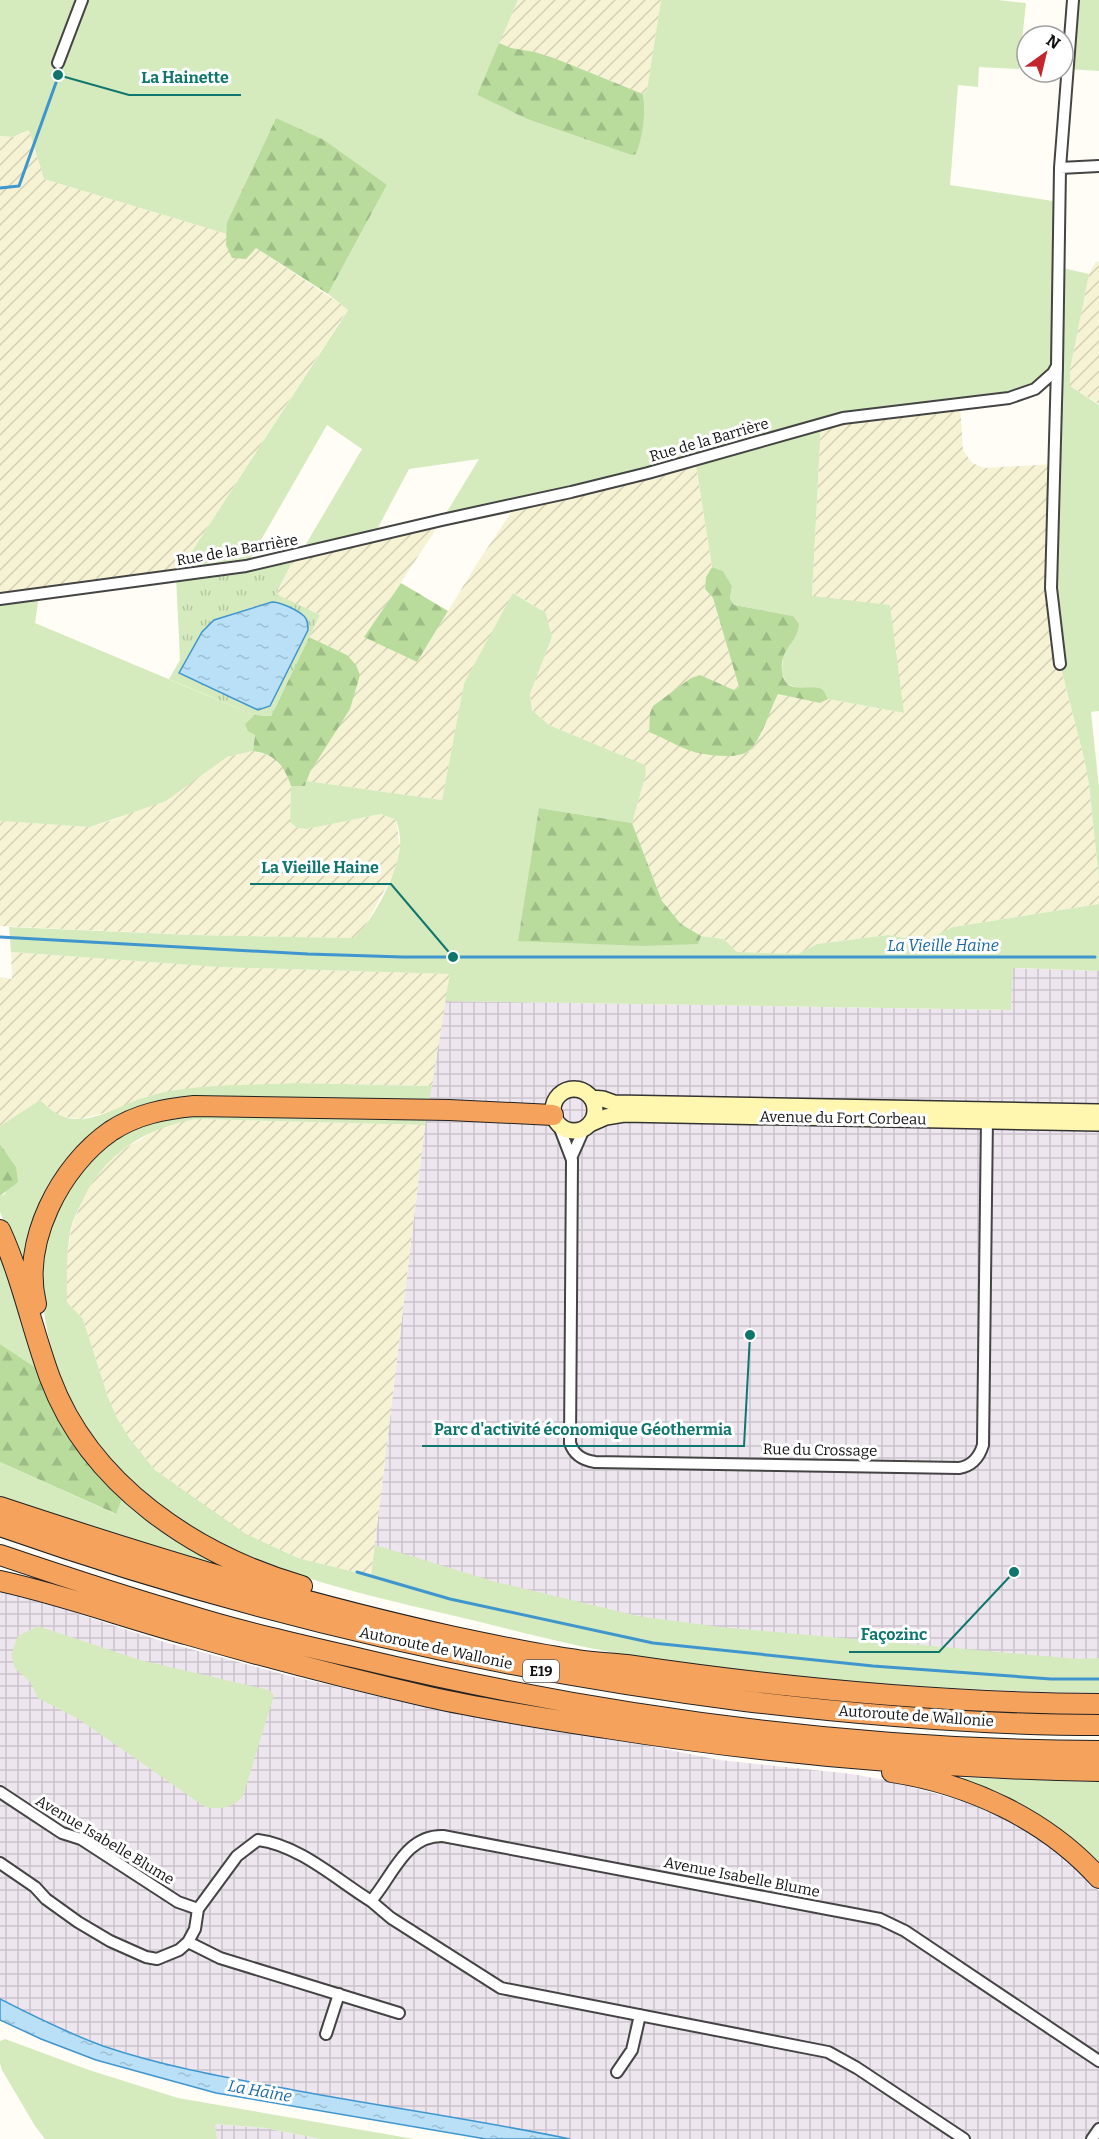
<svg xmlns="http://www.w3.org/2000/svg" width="1099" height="2139" viewBox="0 0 1099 2139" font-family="Bitter,serif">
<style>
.industrial{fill:url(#industrial-grid)}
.farmland{fill:url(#farmland-furrows)}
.grass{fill:#d5ebbd}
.forest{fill:url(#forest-firs)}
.park{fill:url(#park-tufts)}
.water{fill:url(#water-ripples);stroke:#3f96cf;stroke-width:1.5}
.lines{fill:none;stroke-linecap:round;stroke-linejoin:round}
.stream{stroke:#3f96cf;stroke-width:3}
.street-casing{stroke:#444;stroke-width:14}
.secondary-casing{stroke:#333;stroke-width:18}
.highway-casing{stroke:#222;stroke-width:22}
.street{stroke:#fff;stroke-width:10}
.secondary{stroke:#fff6b0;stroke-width:15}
.highway{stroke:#f5a25d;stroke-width:20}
.labels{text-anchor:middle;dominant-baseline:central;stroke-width:6;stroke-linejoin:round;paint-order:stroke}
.shield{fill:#fff;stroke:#585858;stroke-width:1.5}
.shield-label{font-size:14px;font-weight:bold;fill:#111}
.street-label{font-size:15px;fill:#111;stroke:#fff}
.water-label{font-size:16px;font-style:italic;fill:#1768a6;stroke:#fff}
.leader{fill:none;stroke:#0f766e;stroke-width:2}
.callout-dot{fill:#0f766e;stroke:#fff;stroke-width:2}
.callout-label{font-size:16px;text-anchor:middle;font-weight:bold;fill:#0f766e;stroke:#fff;stroke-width:6;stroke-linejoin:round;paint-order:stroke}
</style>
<defs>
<pattern id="industrial-grid" width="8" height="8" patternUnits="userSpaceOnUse" patternTransform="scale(1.5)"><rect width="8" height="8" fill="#eee6ef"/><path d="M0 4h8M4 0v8" fill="none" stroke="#cbc4cc"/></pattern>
<pattern id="farmland-furrows" width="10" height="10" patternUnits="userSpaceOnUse" patternTransform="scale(1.5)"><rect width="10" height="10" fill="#f6f3d4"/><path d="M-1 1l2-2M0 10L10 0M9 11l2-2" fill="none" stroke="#d2cfb5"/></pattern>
<pattern id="forest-firs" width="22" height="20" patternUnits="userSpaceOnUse" patternTransform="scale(1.5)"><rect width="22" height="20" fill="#b9dc9c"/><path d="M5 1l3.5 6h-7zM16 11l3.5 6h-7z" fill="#9ebc85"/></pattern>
<pattern id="park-tufts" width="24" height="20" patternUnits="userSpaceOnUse" patternTransform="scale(1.5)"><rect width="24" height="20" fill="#d5ebbd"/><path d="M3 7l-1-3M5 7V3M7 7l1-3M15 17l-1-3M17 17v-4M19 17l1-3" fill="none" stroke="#b6c8a1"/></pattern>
<pattern id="water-ripples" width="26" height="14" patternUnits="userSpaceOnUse" patternTransform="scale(1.5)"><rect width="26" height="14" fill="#b9e0f7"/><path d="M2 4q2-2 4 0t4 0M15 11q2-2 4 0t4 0" fill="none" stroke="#9ebfd3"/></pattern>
</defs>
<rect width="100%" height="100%" fill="#fffdf5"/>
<path class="industrial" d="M1012,968L1099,971V1693L1038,1692L855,1682L796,1677L610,1652L371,1576L425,1125L445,1001L1011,1010Z
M0,1591L30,1598L161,1641L286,1675L399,1701L500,1721L639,1744L720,1760L852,1774L884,1780L978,1805L1012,1821L1059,1853L1099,1891V2139H570L509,2127L275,2087L157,2062L102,2045L48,2023L7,2003L0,1999Z
M214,2124L266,2128L320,2139H217Z"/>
<path class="farmland" d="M518,0H661L647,90L643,94L554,58L535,52L511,48L499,43Z
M29,129L44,179L227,234L226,245L256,248L348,309L176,576L0,599V136L13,137L22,134Z
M1096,261L1099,262V404L1070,386V370L1089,274Z
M960,404L963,450L972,463L984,468L1054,464L1060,664L1084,758L1089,784L1099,880V904L953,927L924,941L888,935L817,944L798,954L737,952L724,939L701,936L681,924L662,901L632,823L646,774L644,765L549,725L532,710L530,694L552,637L546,613L514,593L464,683L442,800L307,781L347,655L309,637L320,615L276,595L296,555L442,520L365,637L417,662L476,565L510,514L507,506L695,459L712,567L706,577L705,589L713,598L739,687L734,690L700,675L649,732L669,740L737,756L750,751L761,732L778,694L820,703L828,699L903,713L812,596L821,423Z
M253,751L274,757L282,764L291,786L290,822L297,828L307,829L381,814L396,820L400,846L395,870L364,928L354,938L193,935L0,926V821L90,827L119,818L227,757Z
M11,952L218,967L450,974L432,1086L295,1083L251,1086L147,1096L112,1111L80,1119L59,1116L40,1100L0,1126V977L12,979Z
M197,1119L425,1125L371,1576L298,1558L245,1534L155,1470L130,1439L117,1418L108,1397L83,1319L67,1302V1257L72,1225L86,1192L102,1168L115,1154L155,1131L172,1123Z"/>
<path class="grass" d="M0,0H518L477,95L527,119L631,155C643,136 646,117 643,94L647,90L661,0H998L1026,3L1019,69L979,67L978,87L958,85L950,185L1059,202L1058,267L1089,274L1070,370V386L1099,405V711L1091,712L1099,788V880L1089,784L1084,758L1060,664L1051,588L1057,367L1035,389L821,423L812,596L890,605L904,713L828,699L823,690L797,688L786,683L782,673L783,653L790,645L793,616L734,605L730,600L732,586L723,571L712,567L695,459L442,520L479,459L409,469L373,537L305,553L306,544L362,449L327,425L246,566L176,576L348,310L328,294L387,185L276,118L227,222V234L44,179L29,130L13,137L0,136Z
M1073,0H1099V71L1067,69Z
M513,593L546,613L552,637L530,694L532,710L549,725L645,765L646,774L632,823L539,808L697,944L701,936L724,939L737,952L798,954L817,944L888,935L924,941L953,927L1099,904V971L1013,968L1011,1010L445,1001L450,974L218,967L11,952L9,927L193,935L354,938C375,918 396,876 400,847C401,838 399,829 396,820L381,814L307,829L297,828L290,822L291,786H305L307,781L442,800L464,683Z
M39,595L35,623L254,715L245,724L255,735L253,751L227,757L166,801L90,827L0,821V599Z
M295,1083L432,1086L428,1106L179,1102L79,1154L26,1271L0,1212V1196L5,1194L16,1167L0,1144V1126L40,1100C52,1111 62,1120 80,1119C104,1118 126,1102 149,1096C195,1083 247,1086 295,1083Z
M171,1116H427L425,1125L197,1119C147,1127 103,1154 82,1202C78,1210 73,1219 71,1228C66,1252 67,1277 67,1302L83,1319L108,1397L117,1418L130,1439L155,1470L246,1534L298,1558L371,1576L375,1545L496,1582L638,1616L720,1627L1078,1659L1099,1658V1693C974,1691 850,1683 726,1668C687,1663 648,1659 610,1652C552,1641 495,1625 438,1612C344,1590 253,1569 171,1514C160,1507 145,1499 135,1490C73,1431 37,1344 42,1259C46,1206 94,1144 142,1122C151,1119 162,1118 171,1116Z
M0,1241L44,1373L0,1344Z
M0,1462L115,1514L123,1496L293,1590L129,1541L0,1497Z
M38,1626L140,1660L269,1690L274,1695L243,1796C232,1809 221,1809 205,1807L80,1720L38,1698L31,1683L15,1668L11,1655L18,1636Z
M941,1777L1099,1782V1871Z
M5,2039L89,2070L178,2098L414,2139H320L266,2128L215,2124L217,2139H45L35,2126L2,2070L0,2063V2041Z"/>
<path class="forest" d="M499,43L511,48L535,52L554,58L643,94C646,115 643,135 636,154L631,155L527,119L477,95Z
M276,118L324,140L387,185L328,294L256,248L246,259L232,258L226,245L227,222Z
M712,567L723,571L732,586L730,599L734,605L793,616L799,624C797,645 780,647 782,671C784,698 814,682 823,690C825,692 826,696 828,699L820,703L778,694C769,712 764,733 751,749C741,761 701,755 688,750C675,745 662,737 649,732L650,713L653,706L691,678L700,675L734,690L739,687L713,598L705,589L706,577Z
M401,583L448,611L417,662L364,637Z
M309,637L347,655L356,665L360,675L350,709L310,772L305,786H291C284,766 276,754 253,751L255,735L248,731L245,724L254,715L271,716Z
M539,808L632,823L662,901L681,924L701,936L698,944L644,946L518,941Z
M0,1144L16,1167L18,1182L0,1196Z
M0,1344L44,1373L123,1496L116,1514L0,1462Z"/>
<path class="park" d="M296,555L276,594L320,615L271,716L254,715L169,679L180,660L176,576Z"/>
<path class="water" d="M272,602C281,602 297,610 304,616C308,620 308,625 308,630L270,706L258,710L179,673L202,632L214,620Z
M0,1999C33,2016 68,2033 103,2046C165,2067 229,2078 293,2090C385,2107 478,2120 570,2139H486L216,2093L96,2060L41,2039L0,2020Z"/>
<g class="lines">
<path class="stream" d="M0,188L19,186L63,63
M0,937L308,954L403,957H1095
M357,1572L450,1599L653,1643L873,1666L1051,1679H1099"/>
<defs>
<path id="street" d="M58,63L82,0
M1060,168L1099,166
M1057,367L1051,588L1060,664
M0,599L246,566L442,520L571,492L648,473L843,418L1009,398L1035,389L1053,373L1057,366L1060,168L1073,0
M559,1126L572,1160L570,1443C574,1455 582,1460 595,1462L959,1468C972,1466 979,1458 983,1445L987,1117
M572,1156L584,1129
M0,1792L62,1833L81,1839L178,1902L198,1909
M0,1863L35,1887L46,1899L78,1922L110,1941L146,1957L157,1959L179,1950L188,1942L195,1929L198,1909L237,1856L258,1840C299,1845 337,1880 371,1901C393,1876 405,1835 443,1836L880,1919L905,1931L1099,2061
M371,1901L391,1918L501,1988L828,2052L857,2068L964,2139
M188,1942L220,1958L399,2013
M326,2034L339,1994
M617,2072L632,2050L640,2015
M1092,2139L1099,2129"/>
<path id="secondary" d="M553 1110a21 21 0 1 1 42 0a21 21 0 1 1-42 0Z
M591,1098L603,1099L614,1103L1099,1112
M590,1124L606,1117L624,1114L1099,1123"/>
<path id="highway" d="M0,1230C22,1278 32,1329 50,1378C90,1485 195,1555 302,1586
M36,1304C21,1242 60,1166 111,1131C137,1114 164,1109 194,1106L449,1110L553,1115
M0,1507C148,1556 297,1602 450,1636C492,1645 534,1654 577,1660C594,1663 611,1663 627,1665C783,1688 941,1703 1099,1704
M0,1526C241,1611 491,1669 745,1701C862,1715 981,1725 1099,1725
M0,1555C62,1576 125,1597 188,1615C243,1632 300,1645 357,1658C599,1716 850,1750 1099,1751
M0,1581C64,1595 126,1618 189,1635C269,1658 349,1679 429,1697C487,1710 547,1719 606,1728C769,1754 934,1768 1099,1771
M892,1772C969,1784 1046,1819 1099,1878"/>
</defs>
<use href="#street" class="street-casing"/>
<use href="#secondary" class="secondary-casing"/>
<use href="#highway" class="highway-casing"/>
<use href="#street" class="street"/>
<use href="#secondary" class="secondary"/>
<use href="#highway" class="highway"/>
</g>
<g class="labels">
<rect class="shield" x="523" y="1660" width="36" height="22" rx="4.5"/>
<g class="shield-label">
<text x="541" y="1671">E19</text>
</g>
<g class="street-label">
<text transform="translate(709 440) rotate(-16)">Rue de la Barrière</text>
<text transform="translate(237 550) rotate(-10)">Rue de la Barrière</text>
<text transform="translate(843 1118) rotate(1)">Avenue du Fort Corbeau</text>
<text transform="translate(820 1450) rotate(1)">Rue du Crossage</text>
<text transform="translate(436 1648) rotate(12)">Autoroute de Wallonie</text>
<text transform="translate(916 1716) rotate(4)">Autoroute de Wallonie</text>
<text transform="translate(105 1840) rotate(31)">Avenue Isabelle Blume</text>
<text transform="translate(742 1877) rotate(11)">Avenue Isabelle Blume</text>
</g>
<g class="water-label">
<text x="943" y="945">La Vieille Haine</text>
<text transform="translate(260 2091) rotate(10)">La Haine</text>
</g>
</g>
<path class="leader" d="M58 75L129 95H241M453 957L391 884H250M750 1335L744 1446H422M1014 1572L939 1652H849"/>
<g class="callout-dot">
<circle cx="58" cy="75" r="6"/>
<circle cx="453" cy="957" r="6"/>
<circle cx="750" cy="1335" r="6"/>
<circle cx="1014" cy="1572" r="6"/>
</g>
<g class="callout-label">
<text x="185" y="83">La Hainette</text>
<text x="320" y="873">La Vieille Haine</text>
<text x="583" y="1435">Parc d'activité économique Géothermia</text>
<text x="894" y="1640">Façozinc</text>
</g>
<g transform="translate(1045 54) rotate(34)"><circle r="28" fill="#ffffff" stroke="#a0a0a0" stroke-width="1.5"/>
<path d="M0-4.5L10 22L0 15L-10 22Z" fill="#c4262e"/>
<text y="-9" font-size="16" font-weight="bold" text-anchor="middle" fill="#111111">N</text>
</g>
</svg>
